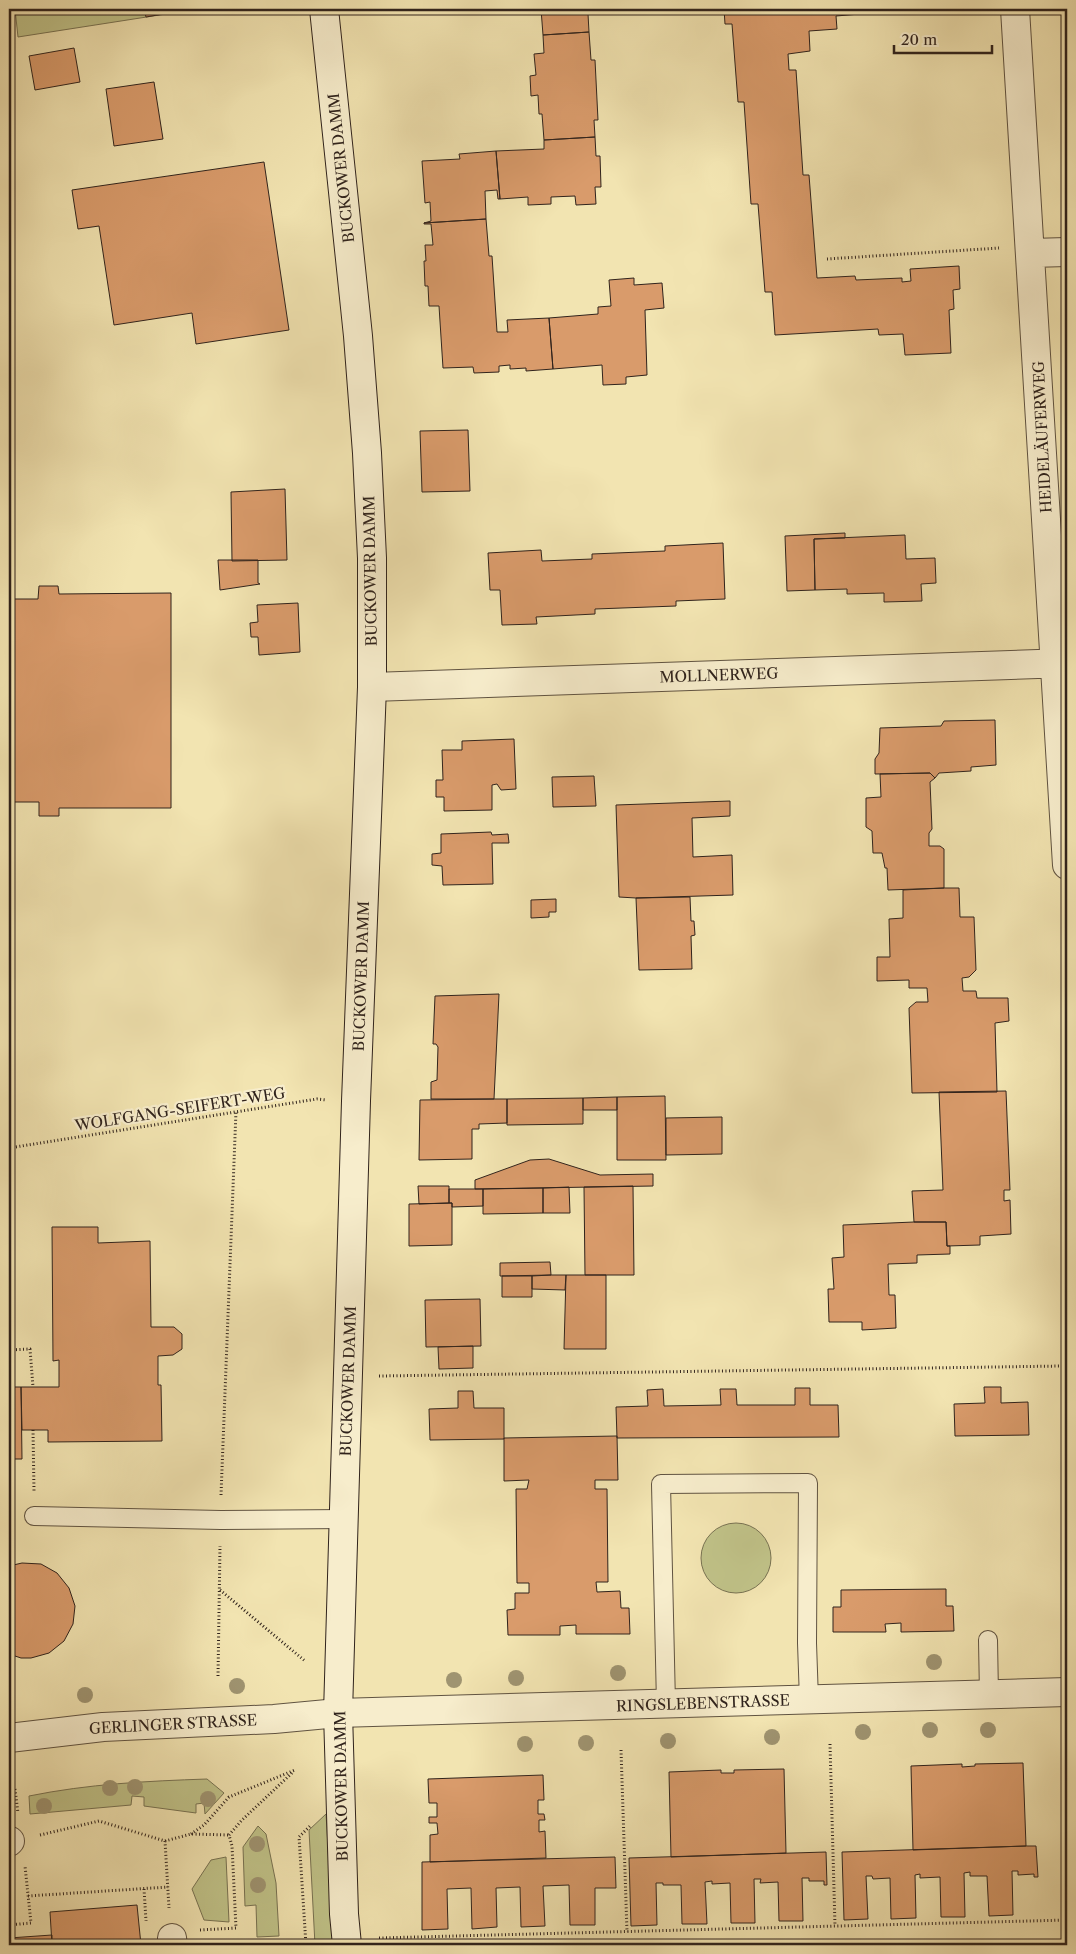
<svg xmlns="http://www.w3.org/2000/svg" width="1076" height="1954" viewBox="0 0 1076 1954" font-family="'Libre Caslon Text',serif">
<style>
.green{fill:#c0c288;stroke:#787252}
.building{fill:#d99b6b;stroke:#30231c}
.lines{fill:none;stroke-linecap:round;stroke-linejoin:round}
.service-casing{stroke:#605341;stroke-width:20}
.minor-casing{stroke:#605341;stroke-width:30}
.tertiary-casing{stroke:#605341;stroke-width:30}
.secondary-casing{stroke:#30231c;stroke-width:30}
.path{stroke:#30231c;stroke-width:3;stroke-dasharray:1 2.5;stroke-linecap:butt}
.service{stroke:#f7edcc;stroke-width:18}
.minor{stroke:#f7edcc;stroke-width:28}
.tertiary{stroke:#f7edcc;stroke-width:28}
.secondary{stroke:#f7edcc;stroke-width:28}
.tree{fill:#9f9471}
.labels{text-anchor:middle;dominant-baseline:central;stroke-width:4.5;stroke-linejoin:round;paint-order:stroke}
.street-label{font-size:15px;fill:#30231c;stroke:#f7edcc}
</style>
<rect width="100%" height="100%" fill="#f2e4b1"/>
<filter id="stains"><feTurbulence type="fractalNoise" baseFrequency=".004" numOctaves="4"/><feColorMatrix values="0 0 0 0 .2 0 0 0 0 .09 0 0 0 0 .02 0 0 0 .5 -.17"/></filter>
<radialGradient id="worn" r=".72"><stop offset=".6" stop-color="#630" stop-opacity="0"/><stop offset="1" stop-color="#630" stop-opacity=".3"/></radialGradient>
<path class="green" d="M15,9H198L18,37Z
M701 1558a35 35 0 1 1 70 0a35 35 0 1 1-70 0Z
M207,1779L224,1793L205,1814L204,1803L196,1804V1813L144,1806V1797L132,1796L131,1805L30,1814L29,1796C88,1784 147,1781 207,1779Z
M326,1814L334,1945H315L309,1830Z
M258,1826L266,1834L276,1883L279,1936L257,1937L256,1905L245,1906L243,1847Z
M226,1857L229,1922L204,1920L192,1889L211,1860Z"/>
<path class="building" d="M144,9H180V11L146,17Z
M541,9H590V14H588L589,32L543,35Z
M724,9H872V13L836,16L837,29L809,31L810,51L788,54L789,70H796L803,175H809L817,278L855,276L856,280L902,278V282L911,281L910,269L959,266L960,289L953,290L954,309L949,310L951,353L905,355L903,334L879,335L878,329L775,335L772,292H765L758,204H751L744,102H738L732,24H725Z
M589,32L591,60H595L598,120H594L595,137L544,140L542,114H539L538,95L531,96L530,76L536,75L534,54L544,53L543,35Z
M74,48L80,82L35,90L29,56Z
M154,82L163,139L114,146L106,89Z
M595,137L596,156H600L601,187H595L596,204L576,205L575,196L551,197V204L528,205V197L500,199L496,151L544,149V140Z
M496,151L500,199H498L497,190L485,191L486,219L424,223L431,221L430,202L425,203L422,161L460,159L459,154Z
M264,162L289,330L196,344L192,313L114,325L99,226L78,229L72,190Z
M486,219L489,256H492L497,332H508L507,320L549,318L553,369L526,371V368L510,369V365L499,366V372L474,373L473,367L443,368L439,306H429L428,286H425L424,261H426L425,245H433L431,224H424V223Z
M634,278V285L662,283L664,308L645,310L647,375L626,377V384L603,385L602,365L553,369L549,318L598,314V307L611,306L609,280Z
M468,430L470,491L422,492L420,431Z
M285,489L287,560L232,561L231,492Z
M845,533V538L814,539L815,590L787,591L785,536Z
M905,535L906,559L935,558L936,583L921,584L922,601L884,602V593L847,594V589L815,590L814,539Z
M723,543L725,599L676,601V606L595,609V614L536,617L537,624L502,625L500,590H490L488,553L541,550L542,561L592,559V554L665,551V546Z
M218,560H258V583L260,584L220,590Z
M39,586H58L59,594L171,593V808H59V816H39V802H9V599H38Z
M298,603L300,652L259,655L258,637H251L250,623L258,622L257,605Z
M995,720L996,765L971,767V771L939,773L935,778L930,773L875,774V759L879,753L880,728L941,726L944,721Z
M514,739L516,789L501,790L497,784L492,785V810L444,811V797H436V780H443L442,750H462V741Z
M930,773L935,778L930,782L932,829L929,833V846H940L944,849V888L888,890L887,868H885L882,853H873L872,831L866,827V798L881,797L880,774Z
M594,776L596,806L553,807L552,777Z
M730,801V816L692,818L693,857L732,855L733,895L636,898L619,897L616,805Z
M491,832L492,835L508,834L509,843H492L493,884L443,885L442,866L432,865V854L441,853V834Z
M944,888H959L960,917H974L976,970L969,977L962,978L963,991H976L977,998H1008L1009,1021L995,1023L997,1092L912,1093L909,1008L916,1002H928L927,988H909V980L877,981V957H890L889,919L903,918V890Z
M690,897L691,921H694L695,935L691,936L692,969L639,970L636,898Z
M556,899V912H549V917L531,918V900Z
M499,994L494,1099H431V1082L437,1080L438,1047L436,1044H433L435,996Z
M1006,1091L1010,1190H1004V1201L1010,1200L1011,1234L980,1236V1245L947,1246L946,1222H914L912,1191L943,1190L939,1092Z
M665,1096L666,1160H617V1097Z
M617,1097V1110H583V1098Z
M583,1098V1124L507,1125V1099Z
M494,1099H507V1123L479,1124V1129H472V1159L419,1160L420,1100Z
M722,1117V1154L666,1155V1118Z
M549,1159L600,1175L653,1174V1186L475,1189V1180L530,1160Z
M418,1186H449V1203L419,1204Z
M633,1186L634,1275H585L584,1187Z
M569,1187L570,1213H543V1188Z
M543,1188V1213L483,1214V1189Z
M449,1189H483V1206L452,1207V1203H449Z
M452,1203V1245L409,1246V1204Z
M914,1222H946L947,1246H950V1254L917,1255V1263L888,1264L889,1295H895L896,1328L862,1330V1322H829L828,1289H834L832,1258L844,1257L843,1225Z
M52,1227H98V1243L150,1241L151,1327H174L182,1334V1349L173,1355L158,1356V1385H161L162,1441L48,1442V1430H22L21,1387H59V1360L53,1361Z
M550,1262L551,1275L500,1276V1263Z
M551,1275H566L565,1290L532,1289V1276Z
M566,1275H606V1349H564Z
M502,1276H532V1297H502Z
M480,1299L481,1346L426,1347L425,1300Z
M473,1346V1368L439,1369L438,1347Z
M9,1387H21L22,1459H9Z
M984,1387H1001V1403L1028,1402L1029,1435L955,1436L954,1404L985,1403Z
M795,1388H810V1405H838L839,1437L617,1438L616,1407L648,1406L647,1390L663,1389L664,1406L721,1405L720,1389H736L737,1405H795Z
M458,1391H473L474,1408H504V1439L430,1440L429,1409L458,1408Z
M617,1436L618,1480H595V1489H607L608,1582H596L597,1592L620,1591L621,1608H629L630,1634H576V1625L560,1626V1635H508L507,1610L515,1609V1593H529V1583H517L516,1489H527L529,1480L504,1481V1438Z
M22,1563L41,1564L57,1573L69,1588L75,1606L73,1624L64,1641L49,1653L31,1658H21L9,1654V1566Z
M946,1589V1606H953L954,1631L901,1632V1623L885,1624L886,1632H833V1607H841V1590Z
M1023,1763L1026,1846L913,1850L911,1766L962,1764V1767L975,1766V1764Z
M784,1769L786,1853L671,1857L669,1772L721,1770V1773H734V1770Z
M543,1775L544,1800H538V1814H544L545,1820H539V1832L545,1831L546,1858L430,1862V1835L438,1834L437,1823H429V1817H437V1803H429L428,1779Z
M1026,1846H1036L1038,1877H1034V1874L1018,1875V1871H1012L1013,1915L989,1916L987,1876H970V1872L964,1873L965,1917H941L940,1877L920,1878V1874L915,1875L916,1918L891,1919L890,1878L873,1879L872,1876H866L868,1919L844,1920L842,1852Z
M826,1852L827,1885H824V1881H809V1878H802L803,1921H779L778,1882L760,1883L761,1879H754L755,1923H731L730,1883L712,1884V1881L705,1882L707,1924H682L681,1885H663V1883H656L657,1925L631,1926L629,1858Z
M615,1857L616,1888H595V1925H570L569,1885L543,1886L545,1926L521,1927L520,1887L496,1888L497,1927L472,1929L471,1888L447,1889L448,1929L422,1930V1862Z
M137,1905L141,1945H52L50,1912Z
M52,1935V1945H9V1938Z
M587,1942V1945H554V1943Z"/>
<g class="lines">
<defs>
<path id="service" d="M34,1516L221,1520L344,1519
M988,1640L989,1695
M666,1704L661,1484L808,1483L807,1643L809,1700"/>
<path id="minor" d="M1015,9L1067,865
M1031,253L1067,252
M372,687L1067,663
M338,1713L1067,1692
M9,1842L10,1841
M172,1938L173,1945"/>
<path id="tertiary" d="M9,1738L103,1727L274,1719L338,1713"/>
<path id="secondary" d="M324,9L358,336L367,453L372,558V687L356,1101L338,1713L344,1914L347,1945"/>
</defs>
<use href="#service" class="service-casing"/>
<use href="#minor" class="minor-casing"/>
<use href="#tertiary" class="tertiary-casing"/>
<use href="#secondary" class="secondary-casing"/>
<path class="path" d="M827,259L999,248
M9,1148L317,1099L327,1100
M9,1350L30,1349L33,1387
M379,1376L1062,1366
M33,1430L34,1491
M221,1495L236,1111
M220,1590L305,1661
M218,1676L220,1546
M830,1744L835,1926
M621,1750L627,1932
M15,1789L18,1813
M191,1834L204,1825L229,1797L295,1770
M40,1835L99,1821L165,1841L169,1908
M229,1835L242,1820L292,1773
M165,1841L191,1834L229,1835
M144,1889L146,1921
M28,1896L168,1887
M9,1925L31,1923L25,1866
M200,1930L236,1928L232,1846L229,1835
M379,1938L1067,1920
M306,1945L299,1837L311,1825"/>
<use href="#service" class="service"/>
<use href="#minor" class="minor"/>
<use href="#tertiary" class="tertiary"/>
<use href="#secondary" class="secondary"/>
</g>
<g class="tree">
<circle cx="934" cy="1662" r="8"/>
<circle cx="618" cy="1673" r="8"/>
<circle cx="516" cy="1678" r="8"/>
<circle cx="454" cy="1680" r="8"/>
<circle cx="237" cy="1686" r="8"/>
<circle cx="85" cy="1695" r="8"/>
<circle cx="930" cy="1730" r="8"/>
<circle cx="988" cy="1730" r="8"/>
<circle cx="863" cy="1732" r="8"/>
<circle cx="772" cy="1737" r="8"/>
<circle cx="668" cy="1741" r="8"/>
<circle cx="586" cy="1743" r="8"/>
<circle cx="525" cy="1744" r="8"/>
<circle cx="135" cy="1787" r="8"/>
<circle cx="110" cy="1788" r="8"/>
<circle cx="208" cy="1799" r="8"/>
<circle cx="44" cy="1806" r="8"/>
<circle cx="257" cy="1844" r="8"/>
<circle cx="258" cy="1885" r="8"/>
</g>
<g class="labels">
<g class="street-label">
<text transform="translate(341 168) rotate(-96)">BUCKOWER DAMM</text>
<text transform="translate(1042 437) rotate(-93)">HEIDELÄUFERWEG</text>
<text transform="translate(370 571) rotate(-91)">BUCKOWER DAMM</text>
<text transform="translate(719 675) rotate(-2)">MOLLNERWEG</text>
<text transform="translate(361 976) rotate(-88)">BUCKOWER DAMM</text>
<text transform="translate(180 1109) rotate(-9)">WOLFGANG-SEIFERT-WEG</text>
<text transform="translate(348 1381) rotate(-88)">BUCKOWER DAMM</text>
<text transform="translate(703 1703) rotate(-2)">RINGSLEBENSTRASSE</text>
<text transform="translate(173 1724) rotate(-3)">GERLINGER STRASSE</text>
<text transform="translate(341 1786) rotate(-91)">BUCKOWER DAMM</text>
</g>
</g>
<rect width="1076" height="1954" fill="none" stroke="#f2e4b1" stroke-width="30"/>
<rect x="10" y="10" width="1056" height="1934" fill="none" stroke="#30231c" stroke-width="2.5"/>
<rect x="15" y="15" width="1046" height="1924" fill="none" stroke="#30231c"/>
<path d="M894 45v8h98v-8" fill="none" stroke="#30231c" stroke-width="2.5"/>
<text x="901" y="45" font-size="15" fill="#30231c" stroke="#f7edcc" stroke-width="4" paint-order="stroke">20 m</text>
<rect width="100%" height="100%" filter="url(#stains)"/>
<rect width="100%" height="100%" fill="url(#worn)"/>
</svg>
